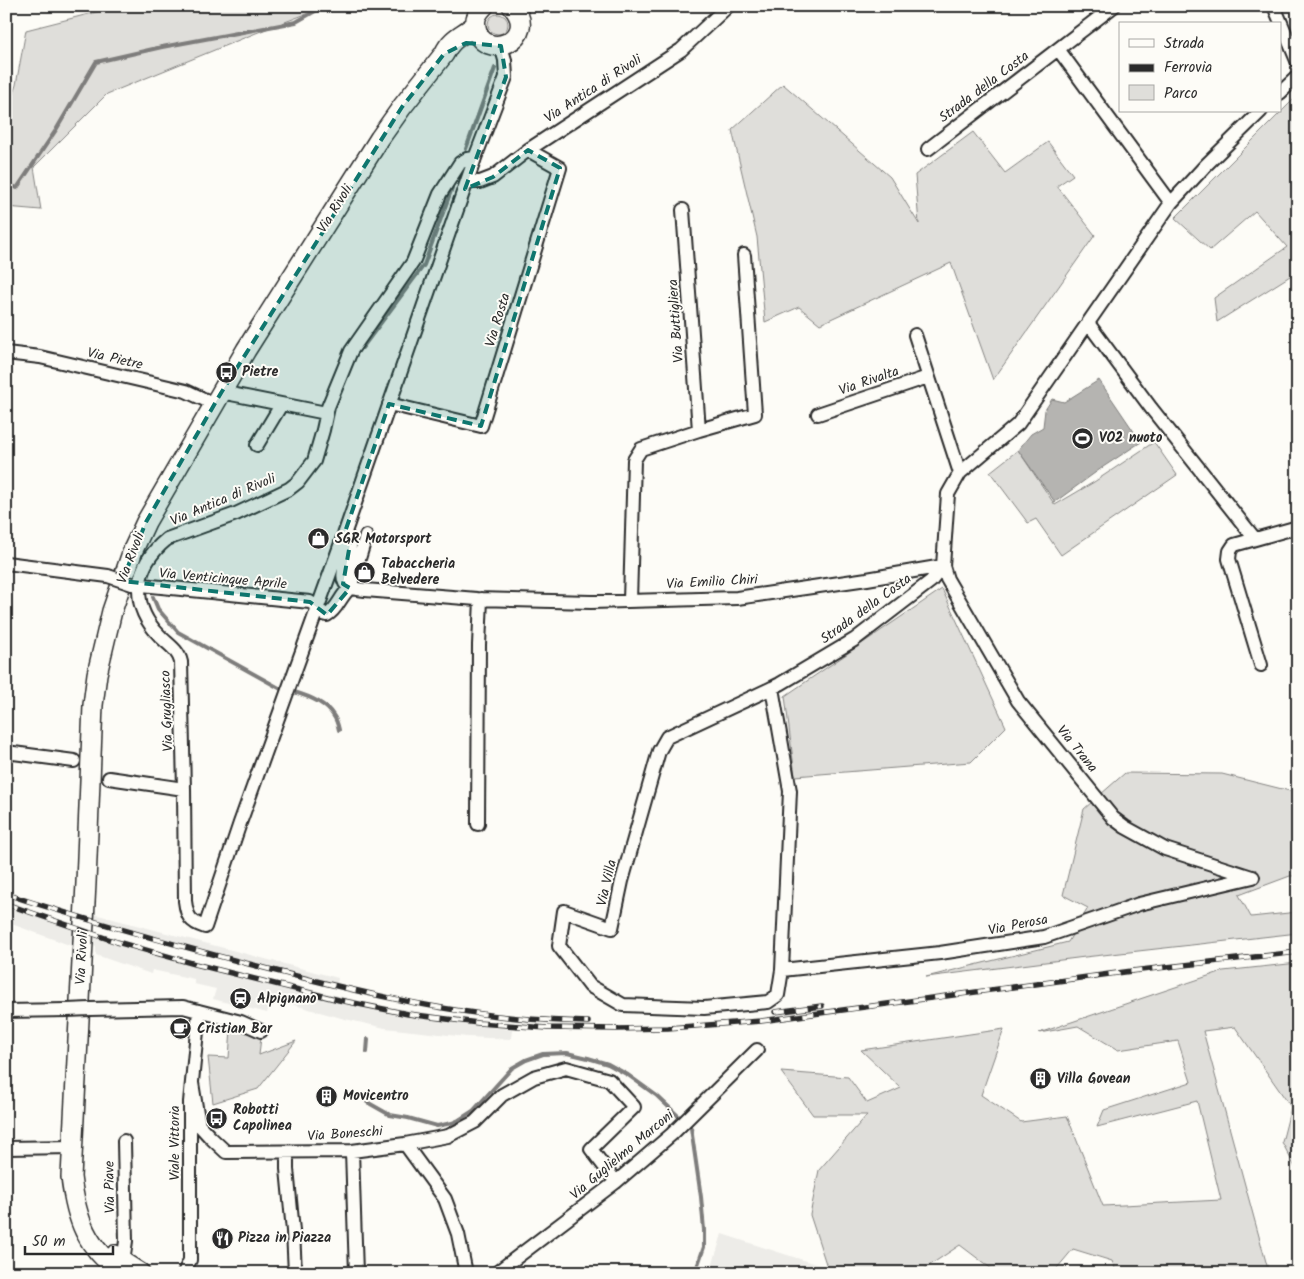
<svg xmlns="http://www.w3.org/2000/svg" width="1304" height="1279" viewBox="0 0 1304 1279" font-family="Kalam,sans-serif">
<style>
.built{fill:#edece8}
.green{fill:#dfdeda;stroke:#858482}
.water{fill:#b5b4b1;stroke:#7e7d7b}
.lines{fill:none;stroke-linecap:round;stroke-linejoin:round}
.stream{stroke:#7e7d7b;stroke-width:4}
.street-casing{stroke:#2b2b2b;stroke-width:16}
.secondary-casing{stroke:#2b2b2b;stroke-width:22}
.street{stroke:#fdfcf7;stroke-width:12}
.secondary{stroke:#fdfcf7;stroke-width:19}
.rail-casing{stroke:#2b2b2b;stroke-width:5.5}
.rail{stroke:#fdfcf7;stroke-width:4;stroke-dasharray:11;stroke-linecap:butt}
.street-bridge-casing{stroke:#2b2b2b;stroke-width:16;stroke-linecap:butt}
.street-bridge{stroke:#fdfcf7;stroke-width:12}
.marked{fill:#0f766e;fill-opacity:0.2;stroke:#0f766e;stroke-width:4;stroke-dasharray:10 6;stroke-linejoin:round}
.labels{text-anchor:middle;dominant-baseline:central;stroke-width:4;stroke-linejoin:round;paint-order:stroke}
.street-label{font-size:14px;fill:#2b2b2b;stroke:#fdfcf7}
.poi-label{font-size:14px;font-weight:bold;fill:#2b2b2b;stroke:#fdfcf7;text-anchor:start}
</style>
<rect width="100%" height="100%" fill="#fdfcf7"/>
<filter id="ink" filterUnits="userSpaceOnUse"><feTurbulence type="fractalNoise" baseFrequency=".02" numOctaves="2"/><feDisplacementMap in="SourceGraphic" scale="10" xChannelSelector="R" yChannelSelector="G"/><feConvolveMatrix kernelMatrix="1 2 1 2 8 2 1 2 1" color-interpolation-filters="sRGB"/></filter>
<g filter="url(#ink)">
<path class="built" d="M6,897L14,900V903L49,916L118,939L195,961L267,979L373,1004L450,1017L478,1026L512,1029L511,1039L467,1037L385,1028L345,1019L276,1000H273L272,1004L270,1003L267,1013L213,999L216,989L194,984V979L152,970L151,974L96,955V947L72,939V946L6,922Z
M94,914L338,978L337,984L202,950L124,928L92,918Z
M722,1234L828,1268L826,1273H710Z"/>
<path class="green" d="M120,6H327L256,33L107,94L34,167L41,210L6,207V113L16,85L26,30Z
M488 24a10 10 0 1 1 20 0a10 10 0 1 1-20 0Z
M783,84L890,177L919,224L915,175L973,132L1005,173L1048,142L1073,175L1057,186L1095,235L993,380L951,263L820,324L799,307L765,322L757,237L732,130Z
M1298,95V271L1217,322L1214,298L1287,247L1255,211L1210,250L1175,218Z
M1154,442L1177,475L1061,555L1036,519L1028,523L990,472L1018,450L1055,505L1094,482Z
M942,589L1006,727L971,762L795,776L785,696Z
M1125,773L1222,774L1298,793V876H1290L1239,895L1251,917L1298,912V933L1085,957L926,977L1068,942L1088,908L1063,895L1084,809Z
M1298,963V1173L1282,1142L1291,1107L1235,1027L1203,1031L1269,1273H1117L1112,1261L1073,1249L1053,1273H997L960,1245L918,1273H829L810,1215L819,1170L867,1115H813L781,1072L848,1077L867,1103L901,1088L861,1050L1004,1029L981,1095L1021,1122L1067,1116L1103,1206L1221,1200L1197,1101L1097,1127L1104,1110L1191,1082L1178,1041L1118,1050L1078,1026L1039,1033L1223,971Z
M231,1028L261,1037L259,1055L296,1041L258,1089L213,1103L208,1057L229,1058Z"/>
<path class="water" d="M1099,380L1141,442L1103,467L1055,502L1018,450L1031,434L1043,427L1045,410L1052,399L1064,402Z"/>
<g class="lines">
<path class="stream" d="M466,149L495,68
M6,183L17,188L56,130L96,62L162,47L296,22L324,6
M362,348L424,265L452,188
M153,597L158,609L178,632L281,689
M294,692C308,696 325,702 333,715C336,719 338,725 339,730
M367,1052L368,1039
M367,1102L390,1115L408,1118L437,1126L452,1123L459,1120L473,1111L512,1068L526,1060L543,1054L567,1053L588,1058L608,1064L628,1075L657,1096L691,1128L701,1197L704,1230V1247L695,1273"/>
<defs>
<path id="street" d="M1274,6L1298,63
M1058,49L1171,203
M1280,93L1298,76
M928,149L1114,6
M475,158L467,159L460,163L440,194L413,262L351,351L328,407L323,430L314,461L298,482L289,489L236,514L167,539C134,566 129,604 159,635C167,644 178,649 181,662L184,789L185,901C187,917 190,922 205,927L240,823L345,532L475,158L506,77L505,60L501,46
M467,182H480L493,177L528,150L681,50L728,6
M683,210L699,430
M1088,323L1151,408L1255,539
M915,335L960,473
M6,353L40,357L186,391L214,404
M221,393L231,394L326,413
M389,404L481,426L560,168L528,150
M818,414L928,377
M257,445L281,405
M345,532C347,535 349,540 350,543C352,556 334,578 350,588
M6,563L108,576
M943,566L947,579L1018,701L1113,818L1125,827L1165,849L1252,877
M132,584L310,602L318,607L323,614L327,615C338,609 340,596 350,588L366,536
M350,588L365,590L477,599L591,602L737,598L867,579L943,566
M630,601L634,460L641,449L699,430L755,414L744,255
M1261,665L1229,559L1230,551L1234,545L1298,527
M772,688L790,791L782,970L778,995L768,1002L704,1008L623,1005L590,986L559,946L564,911L612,928L622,881L659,751L667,737L772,688L780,684L854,640L931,581L943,566L948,494L960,473L1018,424L1171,203L1206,165L1261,111
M6,752L74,761
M109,778L184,789
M478,824L479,645L481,599
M782,970L940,953L1044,937L1139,904L1253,877
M90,1009L183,1007L241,1022L261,1031
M6,1011L67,1010
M192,1083L199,1125L210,1137L226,1152L352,1151L405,1144L448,1136L475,1122L502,1095L534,1077L566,1068L609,1080L634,1107L591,1149L616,1182
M405,1144L445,1199L458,1234L466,1273
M6,1148L74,1147
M352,1151L356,1273
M287,1152V1169L293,1231L295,1273
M123,1262L126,1241L124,1141
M184,1273L190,1260V1102L199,1011
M496,1273L616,1182L672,1134L757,1050"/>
<path id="secondary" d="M484,6C478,12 474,18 476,27C482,64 542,39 512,6
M115,1255L118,1259L140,1273
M123,1273C86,1249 76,1218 71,1177L86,883L93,705L97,674L112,611L133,550L146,522L246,350L380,138L402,107L444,54C452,37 462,36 475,25"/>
</defs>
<use href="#street" class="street-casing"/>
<use href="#secondary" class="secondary-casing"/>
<use href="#street" class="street"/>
<use href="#secondary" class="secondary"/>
<defs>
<path id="rail" d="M6,894C86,920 168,943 249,964C334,986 421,1008 508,1017C535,1020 561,1021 588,1022
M6,904L117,942L195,964L339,1000L408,1014L478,1023L547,1028L616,1029L668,1028L761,1021L1132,971L1298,952
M775,1012L822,1006"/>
</defs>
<use href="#rail" class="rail-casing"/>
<use href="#rail" class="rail"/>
<defs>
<path id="street-bridge" d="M108,576L132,584
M67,1010L90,1009"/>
</defs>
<use href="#street-bridge" class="street-bridge-casing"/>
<use href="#street-bridge" class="street-bridge"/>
</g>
</g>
<path class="marked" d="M466,43L501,46L506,77L465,189L493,177L528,150L560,168L481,426L389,404L345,532L350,544L343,584L350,588L327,615L310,602L122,581L146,522L221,393L402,107L444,54Z"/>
<defs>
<symbol id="bus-disc" viewBox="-11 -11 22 22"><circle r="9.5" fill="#2b2b2b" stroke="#fdfcf7"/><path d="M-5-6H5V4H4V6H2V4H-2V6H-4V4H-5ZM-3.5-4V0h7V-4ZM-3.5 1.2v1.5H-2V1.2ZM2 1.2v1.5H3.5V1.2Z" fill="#fff"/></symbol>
<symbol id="stadium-disc" viewBox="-11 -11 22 22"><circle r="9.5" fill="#2b2b2b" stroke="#fdfcf7"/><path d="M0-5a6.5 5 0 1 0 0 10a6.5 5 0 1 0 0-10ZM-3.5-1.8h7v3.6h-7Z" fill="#fff"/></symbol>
<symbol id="shop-disc" viewBox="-11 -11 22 22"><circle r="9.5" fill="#2b2b2b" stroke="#fdfcf7"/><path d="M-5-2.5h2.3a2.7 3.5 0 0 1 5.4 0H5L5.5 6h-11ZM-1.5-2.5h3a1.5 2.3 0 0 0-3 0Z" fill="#fff"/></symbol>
<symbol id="station-disc" viewBox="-11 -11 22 22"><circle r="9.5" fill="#2b2b2b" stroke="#fdfcf7"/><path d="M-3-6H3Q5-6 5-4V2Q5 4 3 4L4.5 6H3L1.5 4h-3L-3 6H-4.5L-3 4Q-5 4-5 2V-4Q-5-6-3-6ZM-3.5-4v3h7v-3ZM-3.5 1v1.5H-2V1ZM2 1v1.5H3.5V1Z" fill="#fff"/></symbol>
<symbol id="cafe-disc" viewBox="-11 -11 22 22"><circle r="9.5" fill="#2b2b2b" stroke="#fdfcf7"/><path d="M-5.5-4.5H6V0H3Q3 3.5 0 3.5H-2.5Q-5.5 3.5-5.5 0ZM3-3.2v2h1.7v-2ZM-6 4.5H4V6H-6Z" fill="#fff"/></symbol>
<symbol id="building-disc" viewBox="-11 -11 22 22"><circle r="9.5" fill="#2b2b2b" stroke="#fdfcf7"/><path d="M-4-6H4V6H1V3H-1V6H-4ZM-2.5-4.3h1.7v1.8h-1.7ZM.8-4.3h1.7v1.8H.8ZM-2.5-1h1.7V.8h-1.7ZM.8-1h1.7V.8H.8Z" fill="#fff"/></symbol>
<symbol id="restaurant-disc" viewBox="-11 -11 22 22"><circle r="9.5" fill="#2b2b2b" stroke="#fdfcf7"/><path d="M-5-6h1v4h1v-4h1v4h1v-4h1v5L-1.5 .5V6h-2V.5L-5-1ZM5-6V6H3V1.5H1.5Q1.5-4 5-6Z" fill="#fff"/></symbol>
</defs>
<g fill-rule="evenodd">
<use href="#bus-disc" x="214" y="360" width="25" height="25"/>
<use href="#stadium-disc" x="1070" y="426" width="25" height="25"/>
<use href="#shop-disc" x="306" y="526" width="25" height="25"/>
<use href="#shop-disc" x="352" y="560" width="25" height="25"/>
<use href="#station-disc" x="228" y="986" width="25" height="25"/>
<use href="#cafe-disc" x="168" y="1016" width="25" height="25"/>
<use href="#building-disc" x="1028" y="1066" width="25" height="25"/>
<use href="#building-disc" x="314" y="1084" width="25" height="25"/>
<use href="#bus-disc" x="204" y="1106" width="25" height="25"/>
<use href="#restaurant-disc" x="210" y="1226" width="25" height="25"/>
</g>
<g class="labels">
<g class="street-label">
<text transform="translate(984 87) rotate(-37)">Strada della Costa</text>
<text transform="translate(593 89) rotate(-33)">Via Antica di Rivoli</text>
<text transform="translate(335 209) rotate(-58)">Via Rivoli</text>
<text transform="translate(498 320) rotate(-73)">Via Rosta</text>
<text transform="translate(676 321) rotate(-94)">Via Buttigliera</text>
<text transform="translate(115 359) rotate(13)">Via Pietre</text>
<text transform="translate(869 381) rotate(-19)">Via Rivalta</text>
<text transform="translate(223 500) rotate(-23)">Via Antica di Rivoli</text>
<text transform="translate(131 558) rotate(-69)">Via Rivoli</text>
<text transform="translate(223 579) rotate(5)">Via Venticinque Aprile</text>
<text transform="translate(712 582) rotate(-3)">Via Emilio Chiri</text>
<text transform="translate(866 609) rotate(-36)">Strada della Costa</text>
<text transform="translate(167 711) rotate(-92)">Via Grugliasco</text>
<text transform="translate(1077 749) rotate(51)">Via Trana</text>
<text transform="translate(607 883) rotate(-77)">Via Villa</text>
<text transform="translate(1018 925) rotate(-11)">Via Perosa</text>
<text transform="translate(82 958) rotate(-87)">Via Rivoli</text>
<text transform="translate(345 1134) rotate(-4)">Via Boneschi</text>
<text transform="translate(175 1143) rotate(-90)">Viale Vittoria</text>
<text transform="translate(622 1155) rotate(-40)">Via Guglielmo Marconi</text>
<text transform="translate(110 1187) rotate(-91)">Via Piave</text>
</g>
<g class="poi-label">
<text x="242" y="372">Pietre</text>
<text x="1099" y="438">VO2 nuoto</text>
<text x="335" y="539">SGR Motorsport</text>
<text x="381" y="564">Tabaccheria<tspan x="381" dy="16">Belvedere</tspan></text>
<text x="257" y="999">Alpignano</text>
<text x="197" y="1029">Cristian Bar</text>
<text x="1057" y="1079">Villa Govean</text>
<text x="343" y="1096">Movicentro</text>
<text x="233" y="1110">Robotti<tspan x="233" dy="16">Capolinea</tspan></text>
<text x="238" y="1238">Pizza in Piazza</text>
</g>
</g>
<rect width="1304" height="1279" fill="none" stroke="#fdfcf7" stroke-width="25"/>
<rect x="12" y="12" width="1279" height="1254" fill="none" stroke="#2b2b2b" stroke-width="2" filter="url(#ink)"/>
<rect x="1119" y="22" width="162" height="90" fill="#fdfcf7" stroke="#a9a8a5"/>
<rect x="1129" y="39" width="25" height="8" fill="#fdfcf7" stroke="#a9a8a5"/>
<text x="1164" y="48" font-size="15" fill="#2b2b2b">Strada</text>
<rect x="1129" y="64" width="25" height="8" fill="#2b2b2b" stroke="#a9a8a5"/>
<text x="1164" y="72" font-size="15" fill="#2b2b2b">Ferrovia</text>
<rect x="1129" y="85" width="25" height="15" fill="#dfdeda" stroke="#a9a8a5"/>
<text x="1164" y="98" font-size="15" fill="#2b2b2b">Parco</text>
<path d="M25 1246v8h88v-8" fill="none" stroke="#2b2b2b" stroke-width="2.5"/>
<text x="32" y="1246" font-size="15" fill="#2b2b2b" stroke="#fdfcf7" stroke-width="4" paint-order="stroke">50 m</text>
</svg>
